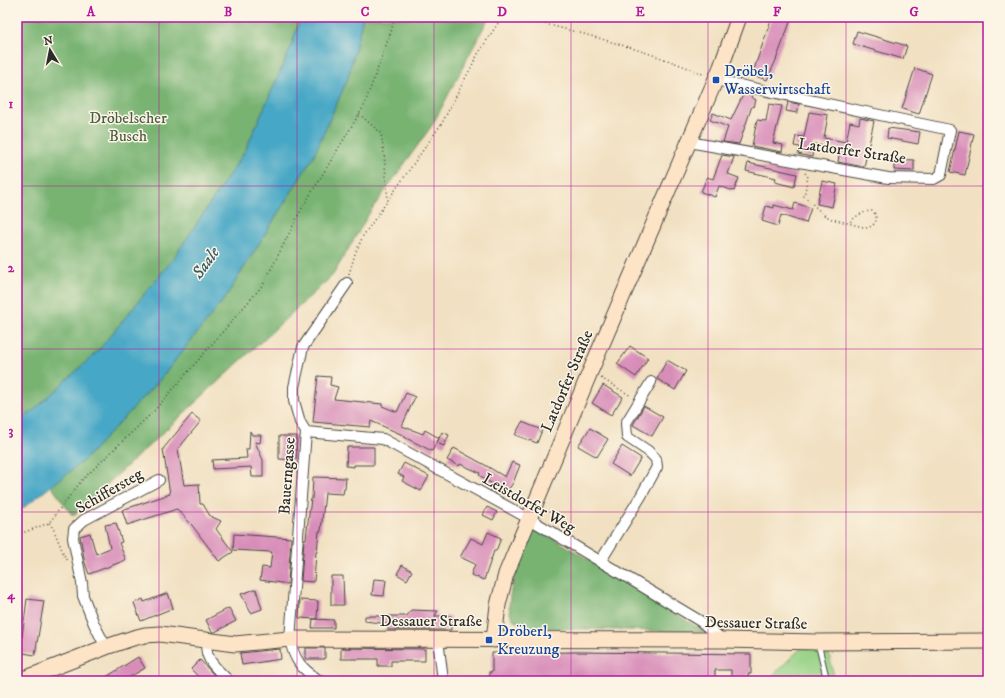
<svg xmlns="http://www.w3.org/2000/svg" width="1005" height="698" viewBox="0 0 1005 698" font-family="'IM FELL DW Pica',serif">
<style>
.green{fill:#96d185;stroke:#607e58}
.forest{fill:#78b372;stroke:#526f4e}
.water{fill:#47a7c6;stroke:#396978}
.building{fill:#d88db9}
.lines{fill:none;stroke-linecap:round;stroke-linejoin:round}
.service-casing{stroke:#494642;stroke-width:7}
.minor-casing{stroke:#494642;stroke-width:12}
.secondary-casing{stroke:#494642;stroke-width:17}
.path{stroke:#494642;stroke-width:1.5;stroke-dasharray:1 3;stroke-linecap:butt}
.service{stroke:#fff;stroke-width:5}
.minor{stroke:#fff;stroke-width:10}
.secondary{stroke:#fee4c6;stroke-width:15}
.grid{fill:none;stroke:#b5179e;stroke-width:1;stroke-opacity:0.55}
.transit-dot{fill:#1a4fb4;stroke:#fcf5e5;stroke-width:1.5}
.labels{text-anchor:middle;dominant-baseline:central;stroke-width:3;stroke-linejoin:round;paint-order:stroke}
.transit-label{font-size:16px;fill:#164399;stroke:#fcf5e5;text-anchor:start}
.park-label{font-size:16px;fill:#4b5d46;stroke:#fcf5e5}
.street-label{font-size:16px;fill:#2b2b2b;stroke:#fcf5e5}
.water-label{font-size:17px;font-style:italic;fill:#365d69;stroke:#fcf5e5}
.neatline{fill:none;stroke:#b5179e;stroke-width:1.5}
.grid-label{font-size:13px;text-anchor:middle;font-weight:bold;fill:#b5179e}
</style>
<rect width="100%" height="100%" fill="#fcf5e5"/>
<filter id="ink" filterUnits="userSpaceOnUse"><feTurbulence type="fractalNoise" baseFrequency=".025" numOctaves="2"/><feDisplacementMap in="SourceGraphic" scale="8" xChannelSelector="R" yChannelSelector="G"/><feConvolveMatrix kernelMatrix="1 2 1 2 8 2 1 2 1" color-interpolation-filters="sRGB"/></filter>
<filter id="wash" filterUnits="userSpaceOnUse"><feTurbulence type="fractalNoise" baseFrequency=".012" numOctaves="4" result="noise"/><feDisplacementMap in="SourceGraphic" scale="16" xChannelSelector="R" yChannelSelector="G"/><feGaussianBlur stdDeviation="0.9" result="paint"/><feColorMatrix in="noise" values="0 0 0 0 0 0 0 0 0 0 0 0 0 0 0 0 0 1.4 0 .05"/><feComposite in="paint" operator="in"/></filter>
<g filter="url(#wash)">
<rect width="100%" height="100%" fill="#f1e0c1"/>
<path class="green" d="M827,646L835,681H767L800,649Z"/>
<path class="forest" d="M17,17H301L289,52L245,151L173,259L98,351L35,409L17,423Z
M363,17H489L433,124L370,212L333,275L73,516L51,486L83,461L158,382L225,298L313,157L348,78Z
M534,526L705,632L544,628C534,627 522,628 514,620C498,605 527,544 534,526Z"/>
<path class="water" d="M301,17H363L348,78L313,157L225,298L158,382L83,461L17,513V423L35,409L98,351L173,259L245,151L289,52Z"/>
<g id="blocks">
<path class="building" d="M772,17H792L776,60L767,80L752,75Z
M857,31L907,46L903,59L853,44Z
M915,68L932,74L919,114L902,109Z
M744,93L752,95L751,97L756,100L754,107L752,106L739,144L723,142L728,127L710,120L713,113L731,120Z
M788,102L799,104L797,113L786,111Z
M769,104L782,106L773,143L783,145L782,152L752,146L757,120L766,121Z
M809,112L828,115L824,138L846,142L850,122L859,124L860,118L874,121L864,167L838,162L840,149L814,144L812,157L798,154L800,147L794,146L796,136L804,137Z
M888,128L920,132L918,144L887,138Z
M959,131L974,134L965,175L950,172Z
M722,155L734,157L728,174L739,178L734,191L719,186L715,197L701,192L707,177L713,179Z
M894,159L914,160V171L894,170Z
M748,163L797,174L794,187L775,182L776,178L746,171Z
M822,181L837,184L832,207L817,204Z
M795,203L811,208L806,223L781,215L778,226L762,221L766,206L774,208V205L793,210Z
M630,346L648,358L636,377L617,364Z
M667,360L686,371L675,390L657,379Z
M318,376L331,377L330,385L338,387L334,399L382,404V406L397,412L406,393L415,397L402,426L423,434L425,430L439,438L432,451L404,437L405,436L371,421L370,427L313,422Z
M603,385L623,397L611,415L592,403Z
M644,406L663,417L652,436L633,425Z
M192,414L201,421L178,449L184,485L199,484L200,504H203L210,516L221,521L216,529L233,552L219,561L191,524L177,509L127,525L122,510L170,494L163,449Z
M522,422L542,430L537,443L515,435Z
M590,428L608,439L597,457L578,446Z
M250,431L252,435H261L260,443L255,442L263,460V477H252L251,467L213,469L212,460L247,458L246,449H249Z
M442,432L449,435L444,446L437,443Z
M279,436H297L296,460L279,459Z
M622,446L641,458L630,476L611,464Z
M347,447H374V465H354V467L346,466Z
M454,448L485,465L505,477L512,462L520,465L513,483L506,493L479,475L480,473L460,464L459,466L447,460Z
M404,463L429,476L421,491L402,481L404,477L398,474Z
M313,477L346,478L345,489H344L343,494L325,493L321,531H319L317,552H316L314,582L301,581L304,539H306L307,530L311,499H312Z
M487,507L497,512L493,520L483,515Z
M116,523L122,542L119,543L126,560L89,574L85,563L80,536L90,533L96,554L110,548L105,525Z
M488,532L501,538L496,551H494L484,580L471,575L475,564L460,557L471,538L483,544Z
M234,534L291,538L288,584L260,580L262,567L270,568L272,552L233,550Z
M402,565L412,571L407,580L397,574Z
M331,576H343L344,605H331Z
M374,579L386,580L384,596L372,595Z
M256,589L262,609L251,613L241,594Z
M168,593L173,608L141,621L134,603L143,599L144,602Z
M27,599L44,601L35,655L17,652V636L22,637Z
M300,600L318,601L317,619L299,618Z
M229,608L236,621L215,632H212L206,620Z
M411,610L438,611L435,616H451V630H388V624L365,621V616H407Z
M313,619L334,620V628H312Z
M306,648H325V659H306Z
M341,648L425,649V661H391V666H378V659H341Z
M280,649L281,659L242,665L240,653Z
M578,652L751,654V674H748V681H731V670H715V678H712V681H490L489,672H492V653Z
M138,657L145,668L123,681H100Z
M200,660L214,675L207,681H202L191,669Z"/>
</g>
</g>
<g filter="url(#ink)">
<use href="#blocks" fill-opacity="0" stroke="#494642" stroke-width="1"/>
<g class="lines">
<defs>
<path id="service" d="M818,643L827,681"/>
<path id="minor" d="M689,142L888,178L934,179L941,175L950,130L716,80
M306,432L383,439L528,518L700,621L723,640
M600,562L641,496L657,467L656,459L648,451L627,437L626,423L651,382
M438,639L443,681
M207,641C203,659 217,669 229,681
M106,647L94,624L83,596L82,583L73,538L74,529L84,520L159,480
M320,681C302,669 294,661 290,639L306,432L300,422L294,401V387L303,347L347,283"/>
<path id="secondary" d="M494,640L498,605L506,574L590,372L721,67L739,17
M19,681L106,647L133,638L145,635L160,634L235,644L290,639L723,640L818,642L988,641"/>
</defs>
<use href="#service" class="service-casing"/>
<use href="#minor" class="minor-casing"/>
<use href="#secondary" class="secondary-casing"/>
<path class="path" d="M518,17C581,33 645,49 705,75
M359,114L381,133L384,154L388,201
M805,173L808,177L804,196L824,215L832,219L867,228C876,225 879,219 873,211C863,211 856,216 849,223
M349,274L355,254L363,236L442,123L478,54L502,17
M601,378L631,396
M49,523L53,528L67,562
M17,535L49,523L82,480L155,410L263,285L301,210L364,106L392,29L394,17"/>
<use href="#service" class="service"/>
<use href="#minor" class="minor"/>
<use href="#secondary" class="secondary"/>
</g>
</g>
<path class="grid" d="M159,17V681M297,17V681M434,17V681M571,17V681M708,17V681M846,17V681M17,186H988M17,349H988M17,512H988"/>
<g class="transit-dot">
<rect x="712" y="76" width="8" height="8" rx="2"/>
<rect x="485" y="636" width="8" height="8" rx="2"/>
</g>
<g class="labels">
<g class="transit-label">
<text x="724" y="71">Dröbel,<tspan x="724" dy="18">Wasserwirtschaft</tspan></text>
<text x="497" y="631">Dröberl,<tspan x="497" dy="18">Kreuzung</tspan></text>
</g>
<g class="park-label">
<text x="128" y="118">Dröbelscher<tspan x="128" dy="18">Busch</tspan></text>
</g>
<g class="street-label">
<text transform="translate(852 151) rotate(8)">Latdorfer Straße</text>
<text transform="translate(567 381) rotate(-67)">Latdorfer Straße</text>
<text transform="translate(287 476) rotate(-86)">Bauerngasse</text>
<text transform="translate(109 491) rotate(-30)">Schiffersteg</text>
<text transform="translate(529 503) rotate(30)">Leistdorfer Weg</text>
<text x="431" y="621">Dessauer Straße</text>
<text transform="translate(756 623) rotate(1)">Dessauer Straße</text>
</g>
<g class="water-label">
<text transform="translate(206 263) rotate(-55)">Saale</text>
</g>
</g>
<rect width="1005" height="698" fill="none" stroke="#fcf5e5" stroke-width="44"/>
<g transform="translate(50 50) rotate(350)" stroke="#fcf5e5" stroke-width="3" paint-order="stroke">
<path d="M0-3L7 15L0 10L-7 15Z" fill="#2b2b2b"/>
<text y="-6" font-size="11" font-weight="bold" text-anchor="middle" fill="#2b2b2b">N</text>
</g>
<rect x="22" y="22" width="961" height="654" class="neatline"/>
<g class="grid-label">
<text x="91" y="16">A</text>
<text x="228" y="16">B</text>
<text x="365" y="16">C</text>
<text x="502" y="16">D</text>
<text x="640" y="16">E</text>
<text x="777" y="16">F</text>
<text x="914" y="16">G</text>
<text x="11" y="108">1</text>
<text x="11" y="272">2</text>
<text x="11" y="435">3</text>
<text x="11" y="599">4</text>
</g>
</svg>
